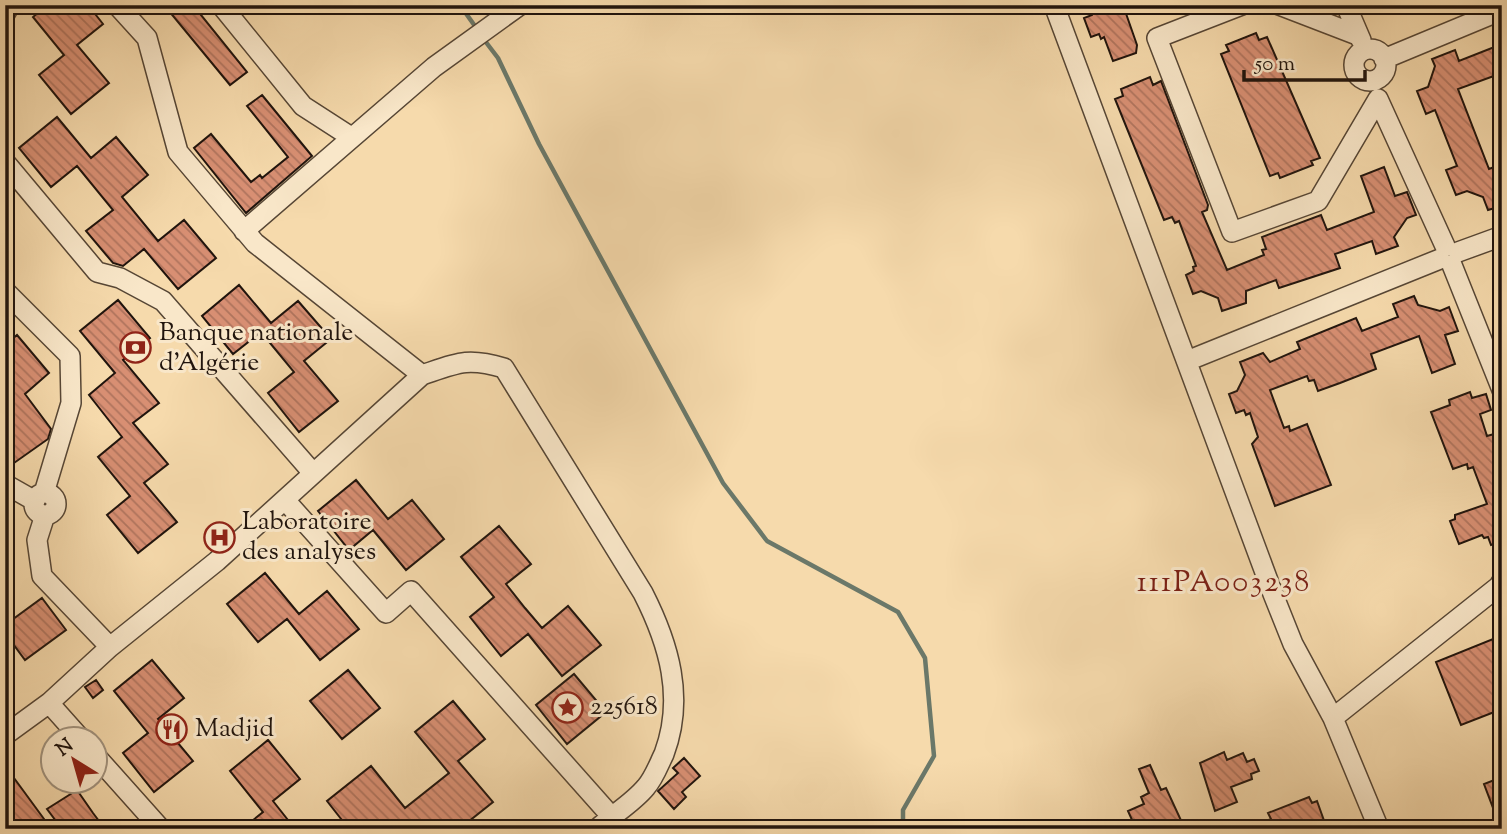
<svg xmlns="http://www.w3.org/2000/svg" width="1507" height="834" viewBox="0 0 1507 834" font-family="'Sorts Mill Goudy',serif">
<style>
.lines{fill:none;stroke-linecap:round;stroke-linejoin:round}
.stream{stroke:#6b7869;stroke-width:4.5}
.building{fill:url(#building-back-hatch);stroke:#20140d;stroke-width:2}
.minor-casing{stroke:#564635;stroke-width:22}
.minor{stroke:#f9e7c9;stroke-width:19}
.labels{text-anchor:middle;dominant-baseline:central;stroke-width:6;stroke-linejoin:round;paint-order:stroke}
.poi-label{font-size:26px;fill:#20140d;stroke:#f9e7c9;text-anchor:start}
.quarter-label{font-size:30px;letter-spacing:2px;fill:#7a1f14;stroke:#f9e7c9}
</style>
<defs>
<pattern id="building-back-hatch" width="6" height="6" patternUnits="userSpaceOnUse" patternTransform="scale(1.75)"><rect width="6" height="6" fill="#d88f73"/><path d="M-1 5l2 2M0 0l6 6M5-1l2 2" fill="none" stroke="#af745d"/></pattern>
</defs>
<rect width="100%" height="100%" fill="#f6daac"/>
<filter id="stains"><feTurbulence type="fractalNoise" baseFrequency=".00286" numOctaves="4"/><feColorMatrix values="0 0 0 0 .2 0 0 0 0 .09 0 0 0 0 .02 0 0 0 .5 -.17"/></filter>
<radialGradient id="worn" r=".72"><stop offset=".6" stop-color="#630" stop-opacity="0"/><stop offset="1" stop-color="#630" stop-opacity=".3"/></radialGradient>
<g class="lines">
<path class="stream" d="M460,5L477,29
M482,37L498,58L539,144L723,483L767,541L898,612L925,658L934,756L903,810V829"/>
</g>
<path class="building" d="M47,5H88L103,24L77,45L109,83L71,114L39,75L64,55L33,17Z
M164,5H193L247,72L230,85Z
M1097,5H1123L1137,45L1136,53L1113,61L1104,37L1101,39L1099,34L1091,37L1084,18L1092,15Z
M1256,33L1259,40L1267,37L1320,158L1311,161L1313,165L1280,178L1278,173L1270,176L1221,54L1229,51L1226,45Z
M1502,44V73L1458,89L1489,169L1502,164V206L1488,210L1483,197L1467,191L1456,195L1446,170L1457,166L1435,110L1426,114L1417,91L1428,87L1435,66L1432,59L1455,50L1459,61Z
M1150,77L1153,85L1161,81L1208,205L1207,210L1202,212L1227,270L1264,255L1262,250L1266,249L1262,237L1321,215L1327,230L1374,212L1361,176L1384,167L1395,196L1407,192L1416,215L1407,218L1394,237L1398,246L1376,254L1372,241L1335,254L1340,268L1279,288L1276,280L1246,291V303L1222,311L1218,298L1201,291L1193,294L1186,275L1194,271L1193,267L1196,266L1179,221L1175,223L1172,217L1164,220L1115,99L1123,96L1121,89Z
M262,95L312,156L246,213L194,148L211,134L251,182L260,175L262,178L288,157L247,106Z
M57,117L91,158L116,137L148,175L122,197L158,241L184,220L216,258L178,289L144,249L123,266L113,263L86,231L113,210L77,166L51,187L19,148Z
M239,285L271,323L298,301L331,339L304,361L338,401L299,432L268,393L294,372L261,332L233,354L202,316Z
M1414,296L1418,305L1440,311L1449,307L1458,331L1445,335L1455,364L1432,373L1419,336L1371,354L1376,369L1340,383L1318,391L1314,380L1309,381L1307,376L1270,390L1284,428L1289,426L1290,431L1307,424L1331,485L1275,506L1252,444L1258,437L1250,413L1246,415L1244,410L1236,413L1229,394L1237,391L1245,375L1240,362L1263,353L1270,362L1300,349L1297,342L1356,318L1362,331L1398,317L1393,304Z
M118,300L150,338L123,360L159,403L133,423L168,464L144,483L177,522L138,553L107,515L130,496L98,457L122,437L89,395L115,373L80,331Z
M17,335L49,373L25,394L51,429L48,439L14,463L5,452V345Z
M1470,392L1472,398L1486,394L1491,410L1480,414L1487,436L1498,433L1502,442V453L1498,455L1502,466V541L1491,545L1488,537L1484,538L1482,535L1459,544L1450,521L1455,519V515L1487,504L1473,467L1468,469L1467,464L1453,469L1431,412L1450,405L1449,400Z
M356,480L388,519L412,500L444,539L406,570L373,530L349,550L318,511Z
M499,526L531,564L506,584L525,608L542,628L568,606L601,645L562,676L528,634L501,656L470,617L494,597L461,557Z
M265,573L299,614L327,591L359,629L320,660L287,619L258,642L227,604Z
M42,598L66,630L25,660L5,633V625Z
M1498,637L1502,646V709L1461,725L1436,662Z
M152,660L184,698L158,719L193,761L154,792L123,753L148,733L114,691Z
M348,670L380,708L342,739L310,701Z
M574,674L606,712L567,744L536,705Z
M96,680L103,690L93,698L85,687Z
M453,701L485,739L458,761L493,802L468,822L473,829H349L327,801L371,766L405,808L449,773L415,732Z
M268,740L300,779L273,801L295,829H242L263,812L230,771Z
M1224,752L1227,760L1243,753L1247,762L1254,759L1259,771L1251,774L1252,779L1231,787L1237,802L1215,811L1200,763Z
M684,758L700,776L682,792L686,797L674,809L658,791L678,773L673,768Z
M1150,765L1161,790L1166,788L1185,829H1136L1128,811L1144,804L1141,797L1149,793L1139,769Z
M1502,777V829H1501L1484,784Z
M14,778L44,819L31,829H5V785Z
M77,790L93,813L105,829H62L47,809Z
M1309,797L1312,803L1317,801L1327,829H1248L1271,819L1268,813Z"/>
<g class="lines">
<defs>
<path id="minor" d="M117,5L147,38L178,152L255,243L422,375
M221,5L303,106L351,137
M1054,5L1273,594L1293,644L1333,718L1379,829
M1242,5L1157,38L1232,232L1318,201L1378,99L1445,246
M1279,5L1357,35
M1346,5L1361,40
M5,14L10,5
M1354 65a16 16 0 1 1 32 0a16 16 0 1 1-32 0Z
M1384,59L1502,10
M5,162L97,272L120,278L163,301L313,473
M244,231L434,67L520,5
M1458,252L1502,236
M1452,265L1502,390
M5,291L70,356L71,403L44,493
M1187,361L1440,259
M5,484L35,501
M34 504a11 11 0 1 1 22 0a11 11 0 1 1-22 0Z
M285,500L386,613L411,591L611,816
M45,515L37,540L42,576L110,647
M49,703L82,740
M1333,718L1499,586L1502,581
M5,735L49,703L110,647L217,561L422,375C457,363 467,357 504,368L643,593C669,644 685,698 664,754C659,764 654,778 646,787C633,803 612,815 597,829
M94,754L161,829"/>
</defs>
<use href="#minor" class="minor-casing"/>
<use href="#minor" class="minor"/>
</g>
<defs>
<symbol id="bank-ring" viewBox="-11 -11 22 22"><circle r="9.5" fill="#f9e7c9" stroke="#8f2418" stroke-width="1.5"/><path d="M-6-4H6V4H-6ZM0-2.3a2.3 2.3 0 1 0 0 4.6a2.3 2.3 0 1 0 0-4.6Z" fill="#8f2418"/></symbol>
<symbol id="hospital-ring" viewBox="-11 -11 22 22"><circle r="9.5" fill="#f9e7c9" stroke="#8f2418" stroke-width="1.5"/><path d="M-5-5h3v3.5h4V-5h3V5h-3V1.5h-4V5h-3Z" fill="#8f2418"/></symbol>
<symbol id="sight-ring" viewBox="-11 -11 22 22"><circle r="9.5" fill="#f9e7c9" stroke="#8f2418" stroke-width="1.5"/><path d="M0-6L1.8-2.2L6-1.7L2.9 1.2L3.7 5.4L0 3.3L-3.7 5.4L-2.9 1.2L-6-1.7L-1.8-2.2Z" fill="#8f2418"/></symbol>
<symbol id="restaurant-ring" viewBox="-11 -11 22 22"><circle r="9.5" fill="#f9e7c9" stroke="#8f2418" stroke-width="1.5"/><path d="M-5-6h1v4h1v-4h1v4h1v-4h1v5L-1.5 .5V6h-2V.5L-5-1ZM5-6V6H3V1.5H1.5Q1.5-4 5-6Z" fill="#8f2418"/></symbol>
</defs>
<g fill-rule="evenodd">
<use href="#bank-ring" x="118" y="330" width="35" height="35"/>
<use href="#hospital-ring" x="202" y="520" width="35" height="35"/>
<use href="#sight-ring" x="550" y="690" width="35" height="35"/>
<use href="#restaurant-ring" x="154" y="712" width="35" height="35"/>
</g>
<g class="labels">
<g class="poi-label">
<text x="159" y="333">Banque nationale<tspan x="159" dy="30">d'Algérie</tspan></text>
<text x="242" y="522">Laboratoire<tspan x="242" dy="30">des analyses</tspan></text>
<text x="590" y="707">225618</text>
<text x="195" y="729">Madjid</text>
</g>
<g class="quarter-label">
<text x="1224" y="583">111PA003238</text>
</g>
</g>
<rect width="1507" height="834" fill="none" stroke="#f6daac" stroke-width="28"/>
<rect x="7" y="7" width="1493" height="820" fill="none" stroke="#20140d" stroke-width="3.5"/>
<rect x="14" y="14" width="1479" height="806" fill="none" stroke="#20140d" stroke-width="2"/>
<g transform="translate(74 760) rotate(323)"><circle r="33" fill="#f9e7c9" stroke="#a2937e" stroke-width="2"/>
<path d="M0-5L12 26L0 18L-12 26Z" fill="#8f2418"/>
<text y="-10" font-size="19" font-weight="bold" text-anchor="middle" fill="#20140d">N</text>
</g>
<path d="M1244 70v10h121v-10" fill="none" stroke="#20140d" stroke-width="3.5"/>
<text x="1255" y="70" font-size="21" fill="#20140d" stroke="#f9e7c9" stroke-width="5" paint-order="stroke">50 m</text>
<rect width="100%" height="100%" filter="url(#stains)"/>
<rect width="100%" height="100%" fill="url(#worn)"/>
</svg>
